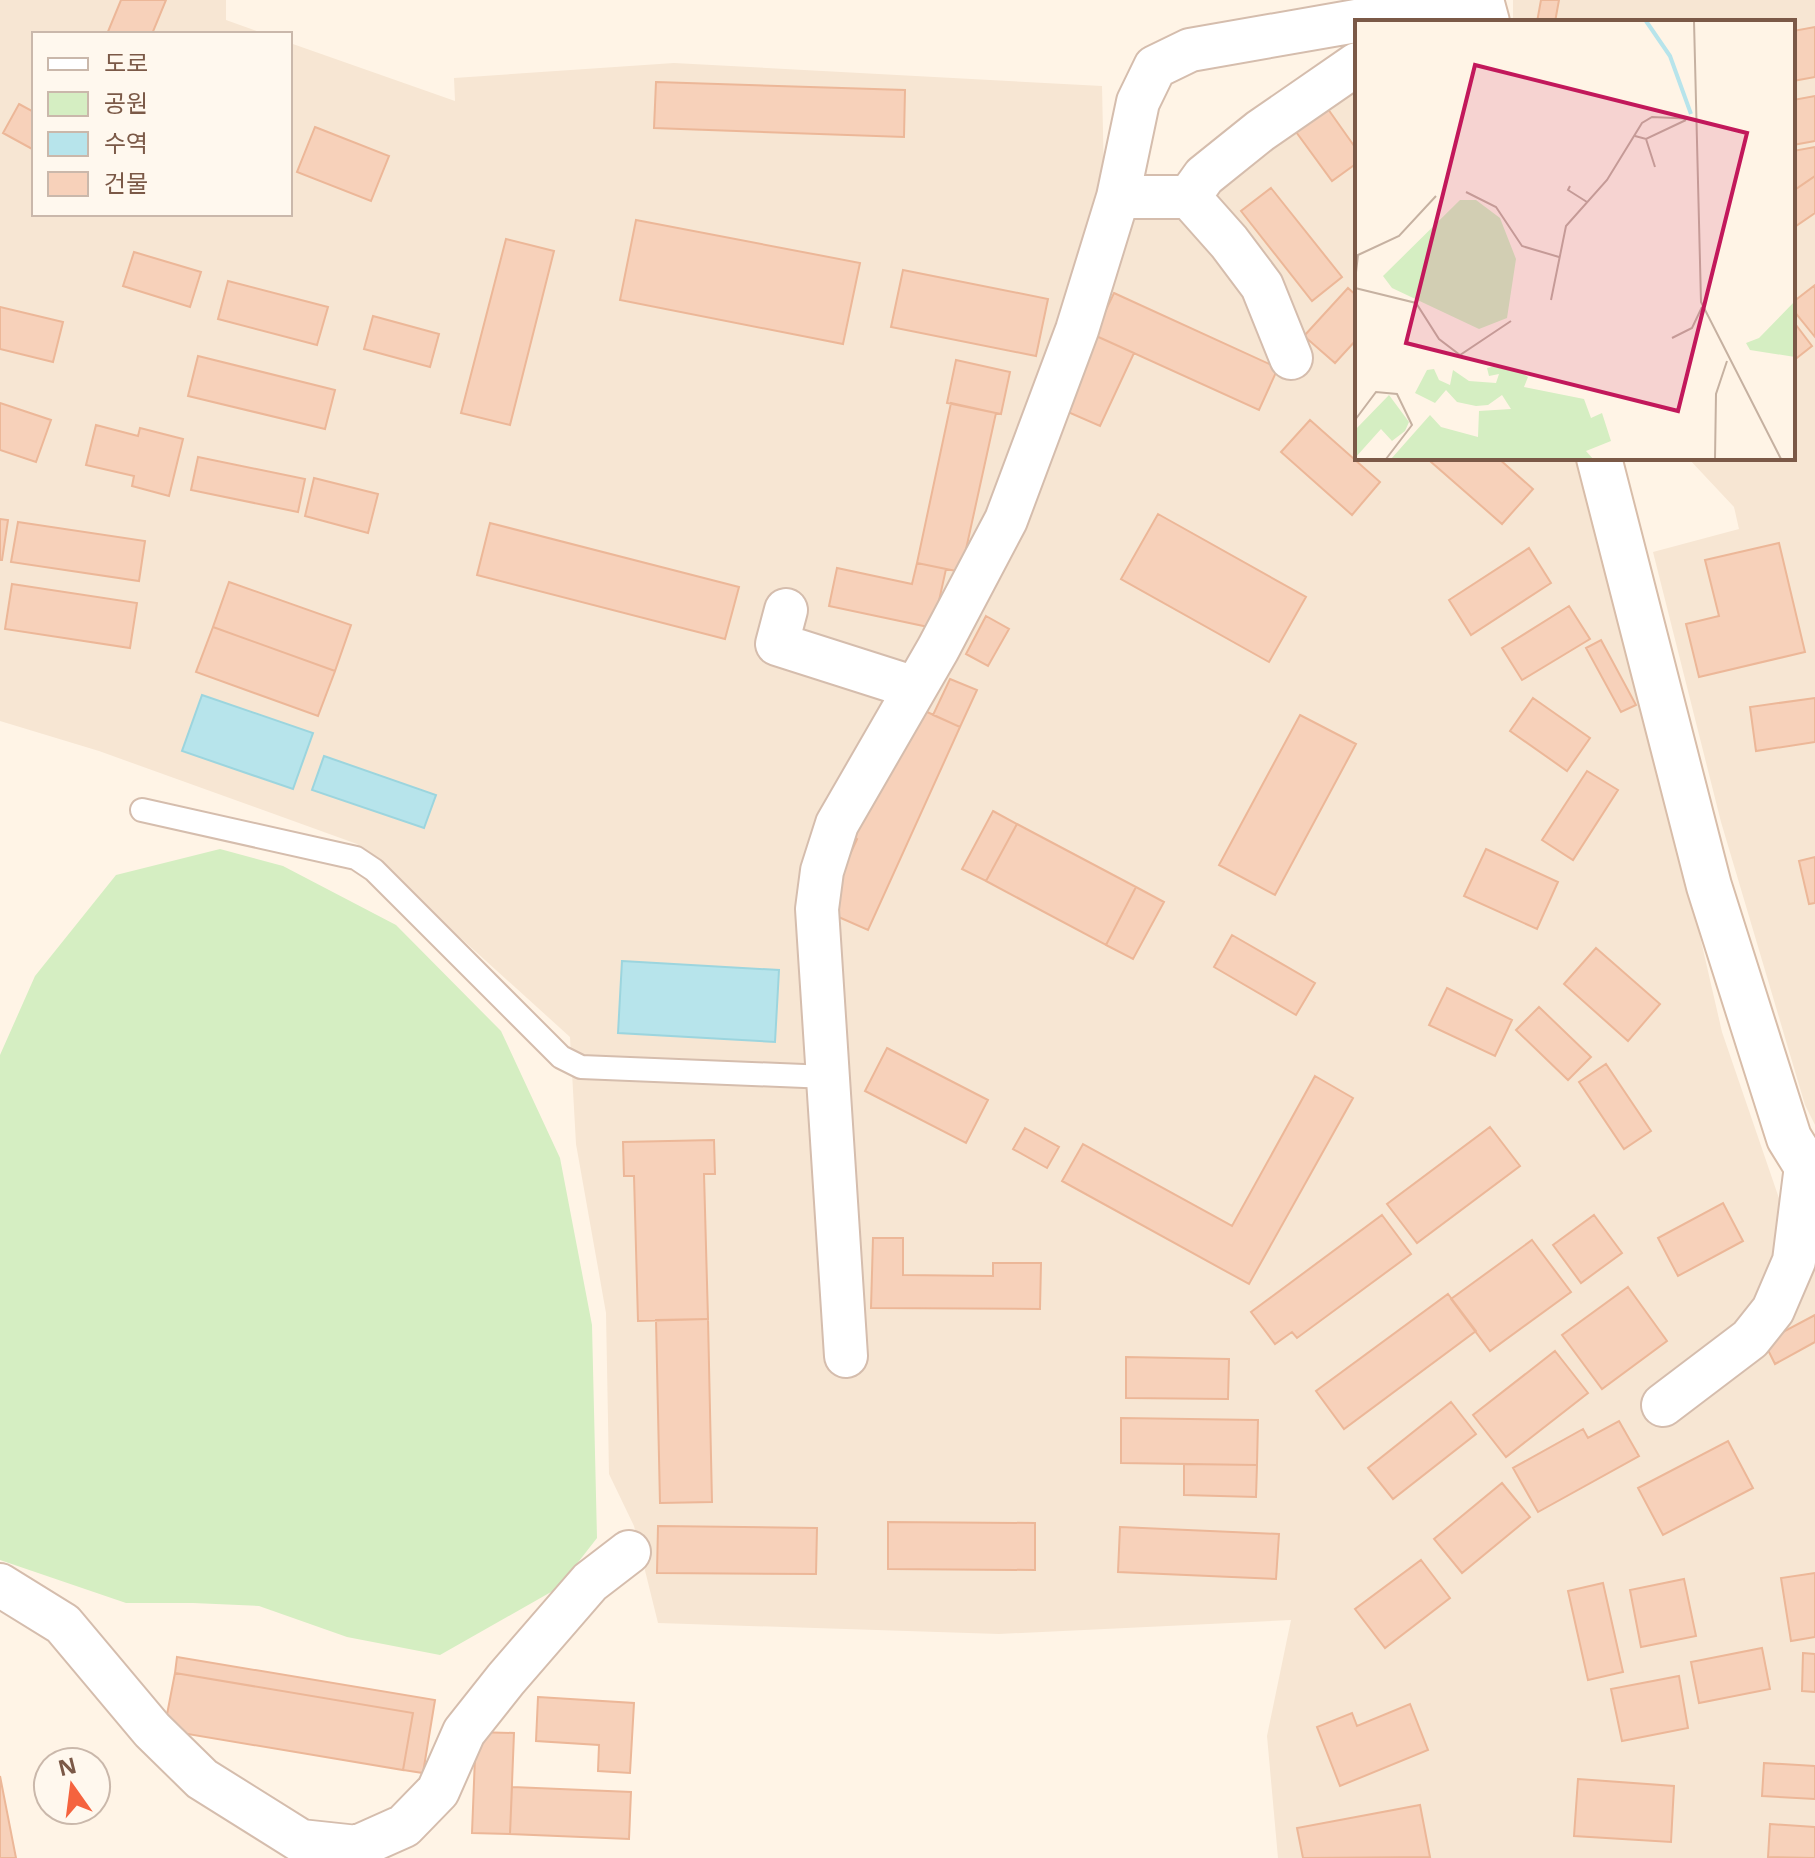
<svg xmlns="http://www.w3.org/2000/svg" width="1815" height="1858" viewBox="0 0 1815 1858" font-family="'Open Sans','Noto Sans KR',sans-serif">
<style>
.residential{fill:#f7e6d3}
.green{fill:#d5eec2}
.water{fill:#b7e4eb;stroke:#9cd5de;stroke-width:2}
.building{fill:#f7d1ba;stroke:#ecb798;stroke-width:2}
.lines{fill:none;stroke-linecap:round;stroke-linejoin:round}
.lane-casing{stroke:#d5bdad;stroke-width:26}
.street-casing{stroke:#d5bdad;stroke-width:46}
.secondary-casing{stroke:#d8bda9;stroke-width:48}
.lane{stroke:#fff;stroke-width:22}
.street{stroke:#fff;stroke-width:42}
.secondary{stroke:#fff;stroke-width:44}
.inset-river{fill:none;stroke:#b7e4eb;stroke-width:4}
.inset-road{fill:none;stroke:#c6b1a1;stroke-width:2}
.view{fill:#c2185b;fill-opacity:0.15;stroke:#c2185b;stroke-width:4}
.inset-edge{fill:none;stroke:#7b5947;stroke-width:4}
</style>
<rect width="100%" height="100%" fill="#fff4e6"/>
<path class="residential" d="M0,0H226V20L265,34H34V214H290V43L455,101L454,78L674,63L1102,86L1104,179L1215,187L1357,76V458H1580L1679,845L1722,1032L1782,1207L1815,1223V1858H1278L1267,1736L1291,1620L999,1634L658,1623L634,1526L609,1474L606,1313L576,1144L570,1037L357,844L99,751L0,721Z
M1513,0H1815V1125L1805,1105L1721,822L1653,552L1739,529L1734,507L1688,458H1793V22H1513Z"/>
<path class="green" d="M220,849L283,866L396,925L501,1031L560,1158L592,1325L597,1538L558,1588L440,1655L347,1637L259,1606L193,1603H126L0,1560V1055L35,976L116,875Z"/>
<path class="water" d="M202,695L313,733L293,789L182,751Z
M324,756L436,795L424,828L312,790Z
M622,961L779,970L775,1042L618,1033Z"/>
<path class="building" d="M121,0H166L152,34H107Z
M1541,0H1559L1555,22H1537Z
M1815,27V77L1793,81V31Z
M656,82L905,90L904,137L654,128Z
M1815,96V141L1793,145V100Z
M1323,102L1357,150V163L1332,181L1291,125Z
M19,104L34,112V150L3,133Z
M315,127L389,156L371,201L297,172Z
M1815,147V176L1793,191V151Z
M1815,176V213L1793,228V191Z
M1271,188L1342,277L1312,301L1241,211Z
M636,220L860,263L843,344L620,300Z
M506,239L554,251L510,425L461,413Z
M134,252L201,272L190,307L123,286Z
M903,270L1048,299L1036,356L891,327Z
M228,281L328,307L317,345L218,319Z
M1815,285V337L1793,310V302Z
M1348,288L1357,296V339L1335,363L1304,336Z
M1114,293L1278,368L1259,410L1094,335Z
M0,307L63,322L53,362L0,349Z
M373,316L439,334L430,367L364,349Z
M1793,321L1812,346L1793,361Z
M1094,335L1134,353L1100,426L1061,409Z
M198,356L335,390L325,429L188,396Z
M956,360L1010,372L1001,414L947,403Z
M0,403L51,420L36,462L0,450Z
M951,403L996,413L961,572L917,563Z
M1310,420L1380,482L1352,515L1281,452Z
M96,425L138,436L140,428L183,439L169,496L132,486L134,476L86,465Z
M198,457L305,479L298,512L191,490Z
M1432,458H1498L1533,489L1502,524L1430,461Z
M314,478L378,494L368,533L305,516Z
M1158,514L1306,597L1269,662L1121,579Z
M0,519L8,520L2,560H0Z
M18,522L145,541L139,581L11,562Z
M490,523L739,587L725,639L477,575Z
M1779,543L1805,652L1699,677L1686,624L1719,616L1705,560Z
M1529,548L1551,583L1471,635L1449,600Z
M917,563L946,569L933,628L829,606L837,568L912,584Z
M229,582L351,625L335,671L213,627Z
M12,584L137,603L130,648L5,629Z
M1569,606L1590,639L1522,680L1502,648Z
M986,616L1009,629L988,666L966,654Z
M213,627L335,671L318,716L196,672Z
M1601,640L1636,705L1621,712L1586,648Z
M950,679L977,690L960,727L933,715Z
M1533,698L1590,738L1567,771L1510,731Z
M1815,698V742L1756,751L1750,707Z
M914,706L960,727L868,930L834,915L832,894L857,839L854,837Z
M1300,715L1356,744L1275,895L1219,865Z
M1587,771L1618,790L1573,860L1542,840Z
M993,811L1017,824L986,881L962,869Z
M1017,824L1136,887L1106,945L986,881Z
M1486,849L1558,882L1537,929L1464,896Z
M1815,857V903L1809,904L1799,861Z
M1136,887L1164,902L1133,959L1106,945Z
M1232,935L1315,983L1296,1015L1214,967Z
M1596,948L1660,1004L1628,1041L1564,984Z
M1447,988L1512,1020L1495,1056L1429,1025Z
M1539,1007L1591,1057L1568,1080L1516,1030Z
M887,1048L988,1100L966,1143L865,1091Z
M1606,1064L1651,1131L1624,1149L1579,1082Z
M1315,1076L1353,1098L1249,1284L1062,1181L1083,1144L1232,1226Z
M1490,1127L1520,1166L1417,1243L1387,1204Z
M1025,1128L1059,1147L1047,1168L1013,1149Z
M714,1140L715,1174H704L708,1319L638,1321L634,1176H624L623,1142Z
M1723,1203L1743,1241L1678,1276L1658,1238Z
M1382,1215L1411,1254L1297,1338L1292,1332L1275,1344L1251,1312Z
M1594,1215L1622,1253L1581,1283L1553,1245Z
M873,1238H903V1275L993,1276V1263H1041L1040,1309L871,1308Z
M1532,1240L1571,1292L1490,1351L1451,1299Z
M1628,1287L1667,1341L1602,1389L1562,1335Z
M1448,1294L1476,1331L1344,1429L1316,1391Z
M1815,1315V1342L1775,1364L1764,1342Z
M708,1319L712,1502L660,1503L656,1320Z
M1555,1351L1588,1393L1506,1457L1473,1415Z
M1126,1357L1229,1359L1228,1399L1126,1398Z
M1451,1402L1476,1434L1393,1499L1368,1468Z
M1121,1418L1258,1420L1257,1465L1121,1463Z
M1619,1421L1639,1456L1538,1512L1513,1468L1583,1429L1588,1438Z
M1728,1441L1753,1488L1663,1535L1638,1488Z
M1184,1464L1257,1465L1256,1497L1184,1495Z
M1502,1483L1530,1517L1462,1573L1434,1539Z
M888,1522L1035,1523V1570L888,1569Z
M658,1526L817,1528L816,1574L657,1573Z
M1120,1527L1279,1534L1276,1579L1118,1572Z
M1421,1560L1450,1598L1385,1648L1355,1609Z
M1815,1573V1637L1791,1641L1781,1578Z
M1684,1579L1696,1636L1641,1647L1630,1590Z
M1603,1583L1623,1672L1588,1680L1568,1591Z
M1762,1648L1770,1689L1699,1703L1691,1662Z
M1803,1653L1815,1654V1692L1802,1691Z
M177,1657L435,1700L423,1773L403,1770L413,1713L175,1673Z
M175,1673L413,1713L403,1770L164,1730Z
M1679,1676L1688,1728L1622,1741L1611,1689Z
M538,1697L634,1703L630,1773L598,1771L599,1745L536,1741Z
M1410,1704L1428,1750L1340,1786L1317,1727L1352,1713L1357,1726Z
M476,1732L514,1733L510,1834L472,1833Z
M1764,1763L1815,1766V1799L1762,1796Z
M0,1776L16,1858H0Z
M1578,1779L1674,1786L1671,1842L1574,1836Z
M512,1787L631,1792L629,1839L510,1834Z
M1420,1805L1430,1857L1303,1858L1297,1828Z
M1770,1824L1815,1827V1858L1768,1857Z"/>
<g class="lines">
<defs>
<path id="lane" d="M142,810L356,858L374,870L561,1057L581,1067L828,1077"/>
<path id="street" d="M1118,197H1189L1204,176L1260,131L1357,64
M1189,197L1229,242L1262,286L1291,358
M786,610L777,644L915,688
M846,1356L817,909L822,871L837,824L938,649L1006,520L1077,330L1118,197L1138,102L1155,67L1190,50L1413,11L1456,0
M1663,1405L1750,1339L1773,1310L1794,1261L1806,1166
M0,1585L63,1624L152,1730L202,1779L301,1841L357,1847L404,1826L438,1791L464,1732L506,1679L590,1582L629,1552"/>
<path id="secondary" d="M1481,0L1487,22
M1599,458L1709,886L1789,1138L1815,1180"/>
</defs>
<use href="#lane" class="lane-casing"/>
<use href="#street" class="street-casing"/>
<use href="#secondary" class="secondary-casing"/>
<use href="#lane" class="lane"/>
<use href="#street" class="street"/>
<use href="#secondary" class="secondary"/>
</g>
<g transform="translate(1355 20)">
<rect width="440" height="440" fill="#fff4e6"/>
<path d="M105,180H121L145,198L161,239L152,298L124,309L37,268L28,256ZM440,281V337L395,330L391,323L404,318ZM141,346L166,352L173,357L169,367L229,379L236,398L247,393L256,421L231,431L238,439H36L75,395L86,407L123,417L124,391L156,389L147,375L133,385L121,386L102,382L91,370L80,383L60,373L72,350L79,349L84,360L95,365L98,350L114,361L141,363L144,354L134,356L132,348ZM34,375L54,402L50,411L37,421L26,409L0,438V410Z" fill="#d5eec2"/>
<path class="inset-river" d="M291,1L315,36L336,94"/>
<path class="inset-road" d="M339,1L346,282L426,439M280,116L291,119L331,100M291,119L300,147M215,166L213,170L232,182M111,172L141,187L167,226L204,237M0,261L3,235L44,216L81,176M0,268L61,283L84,319L105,335L156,301M196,280L211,206L252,160L287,103L297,97L342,99M317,318L337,308L347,287M0,400L21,372L42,374L57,405L31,439M360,439L361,374L372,341"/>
<path class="view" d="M120,45L392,113L323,391L51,323Z"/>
<rect width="440" height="440" class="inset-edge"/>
</g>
<rect x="32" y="32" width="260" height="184" fill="#fff8ee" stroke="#cab8ab" stroke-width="2"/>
<rect x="48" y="58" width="40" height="12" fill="#ffffff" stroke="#cab8ab" stroke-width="2"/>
<text x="104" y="72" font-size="24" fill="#7b5947">도로</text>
<rect x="48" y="92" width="40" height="24" fill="#d5eec2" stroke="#cab8ab" stroke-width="2"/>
<text x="104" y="112" font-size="24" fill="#7b5947">공원</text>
<rect x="48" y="132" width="40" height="24" fill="#b7e4eb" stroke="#cab8ab" stroke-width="2"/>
<text x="104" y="152" font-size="24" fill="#7b5947">수역</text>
<rect x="48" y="172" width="40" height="24" fill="#f7d1ba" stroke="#cab8ab" stroke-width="2"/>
<text x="104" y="192" font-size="24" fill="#7b5947">건물</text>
<g transform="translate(72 1786) rotate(346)"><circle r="38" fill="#fff8ee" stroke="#cab8ab" stroke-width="2"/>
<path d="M0-6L14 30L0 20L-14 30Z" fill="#f5633e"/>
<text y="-12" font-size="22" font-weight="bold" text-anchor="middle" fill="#7b5947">N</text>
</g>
</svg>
